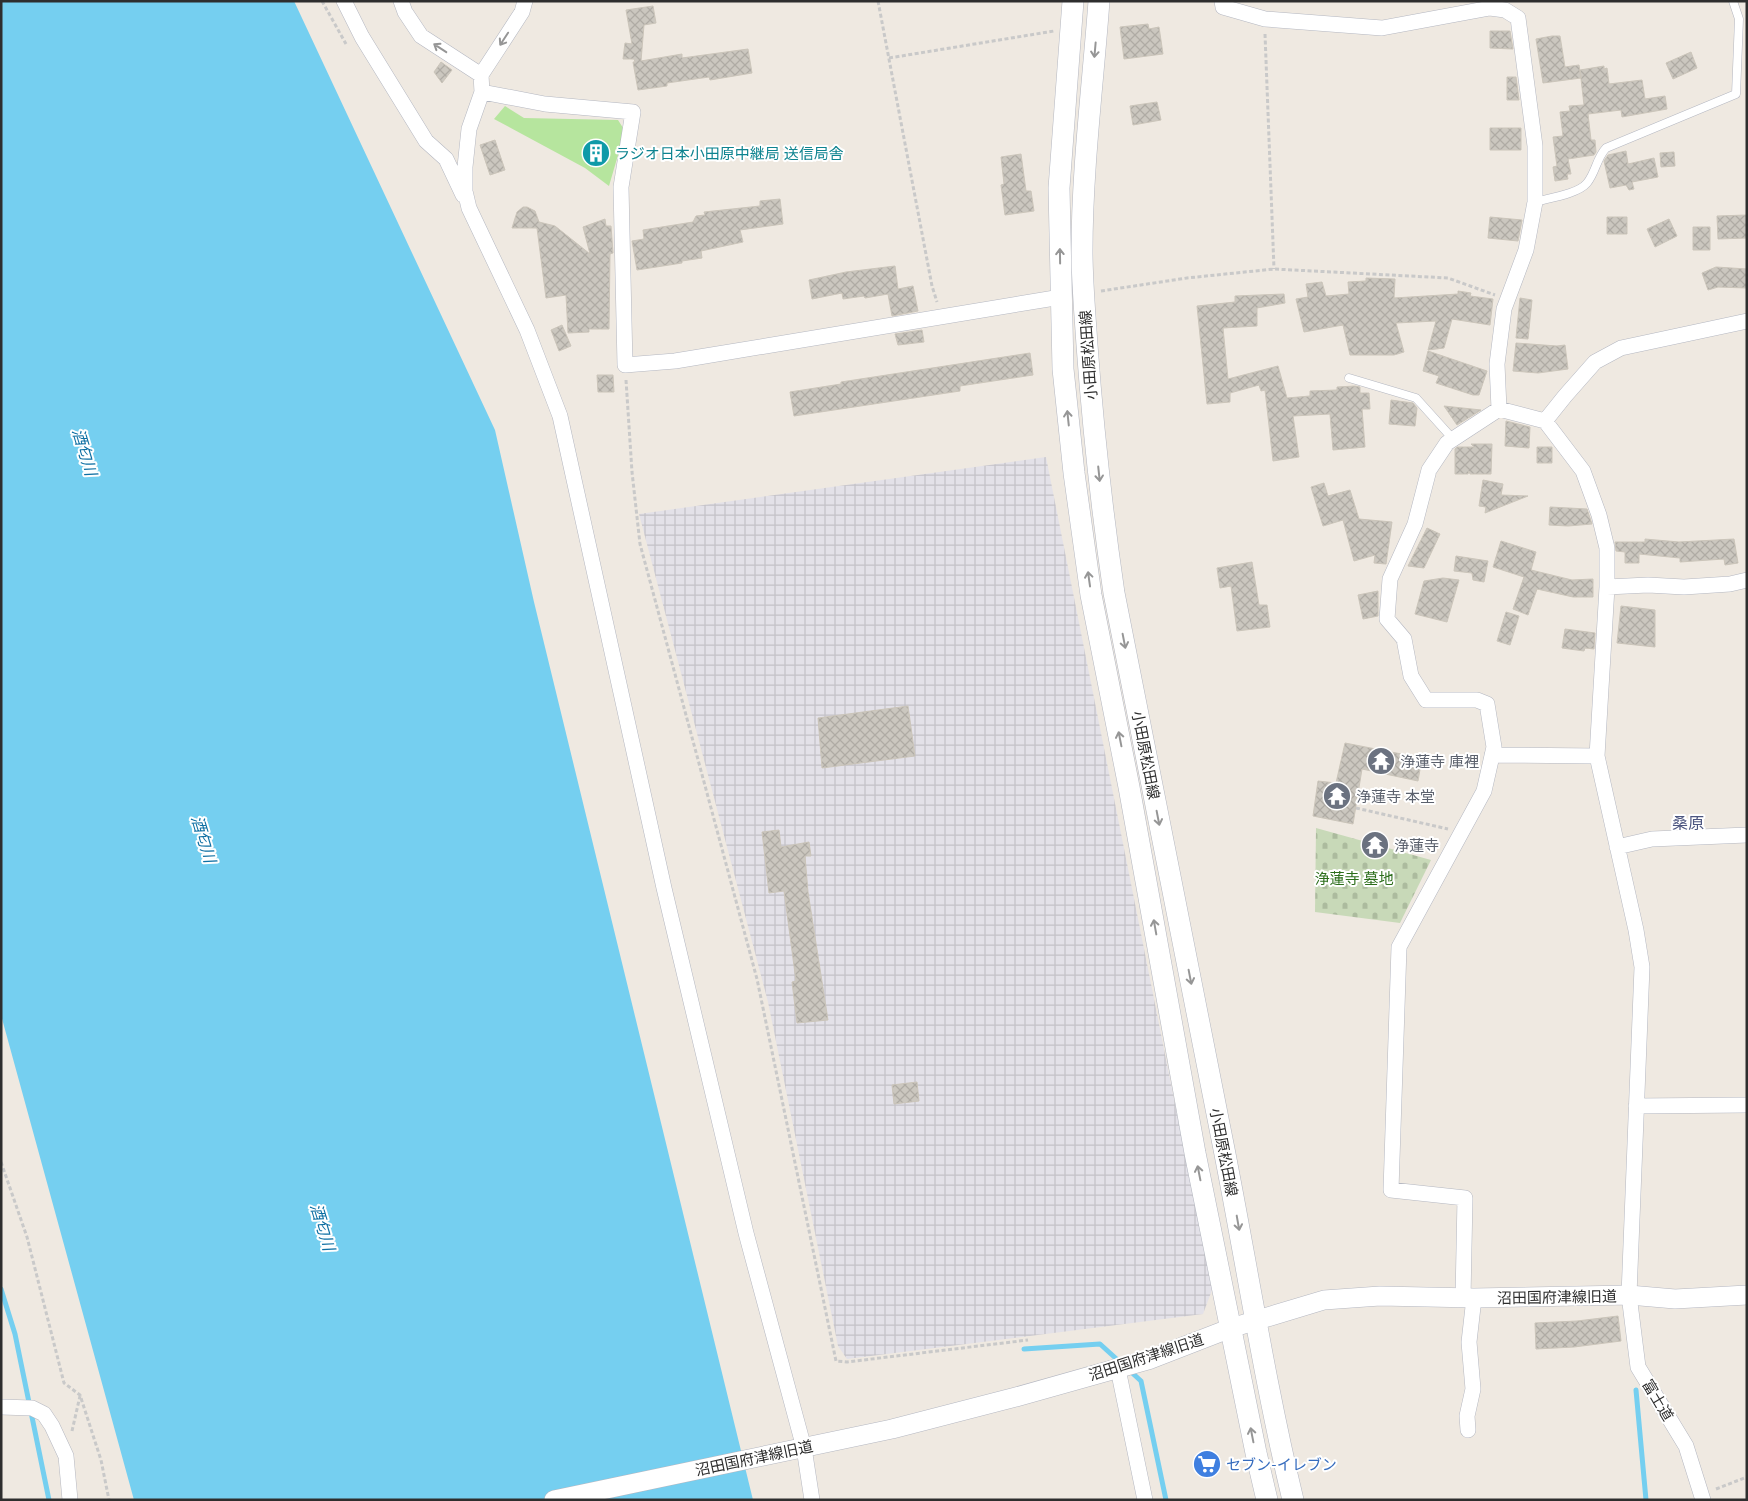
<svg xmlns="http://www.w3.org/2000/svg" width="1748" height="1501" viewBox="0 0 1748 1501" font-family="Quicksand,'Noto Sans JP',sans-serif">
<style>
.industrial{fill:url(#industrial-grid)}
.grass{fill:#b6e59e}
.cemetery{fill:url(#cemetery-stones)}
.water{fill:#75cff0}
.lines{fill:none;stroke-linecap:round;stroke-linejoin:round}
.stream{stroke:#75cff0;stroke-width:5}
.building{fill:url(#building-cross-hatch);stroke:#cbc5ba}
.service-casing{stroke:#b4b7c1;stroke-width:9}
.minor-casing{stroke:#b4b7c1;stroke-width:16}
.tertiary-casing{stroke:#b4b7c1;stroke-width:20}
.secondary-casing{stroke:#b4b7c1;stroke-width:22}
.path{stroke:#c9c9c9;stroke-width:3;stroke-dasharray:4 2.5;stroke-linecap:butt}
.service{stroke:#fff;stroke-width:8}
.minor{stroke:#fff;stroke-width:15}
.tertiary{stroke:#fff;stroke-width:19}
.secondary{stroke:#fff;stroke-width:21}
.oneway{stroke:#969696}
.labels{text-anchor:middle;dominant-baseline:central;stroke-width:4;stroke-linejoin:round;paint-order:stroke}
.culture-label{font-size:15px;fill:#0d838f;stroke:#fff;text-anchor:start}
.street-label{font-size:15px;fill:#2e2e2e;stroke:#fff}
.worship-label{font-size:15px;fill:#5b616d;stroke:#fff;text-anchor:start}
.park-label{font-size:15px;fill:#2c6e1b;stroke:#fff}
.shop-label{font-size:15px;fill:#366cbe;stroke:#fff;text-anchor:start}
.water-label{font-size:16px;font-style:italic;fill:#0d6fa3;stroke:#fff}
.neighbourhood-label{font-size:16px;fill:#4d5680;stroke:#fff}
</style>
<defs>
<pattern id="industrial-grid" width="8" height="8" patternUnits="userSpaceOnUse" patternTransform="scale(1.25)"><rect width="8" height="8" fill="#e3e1e8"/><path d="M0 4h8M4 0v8" fill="none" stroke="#c3c1c7"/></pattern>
<pattern id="cemetery-stones" width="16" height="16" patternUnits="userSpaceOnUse" patternTransform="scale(1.25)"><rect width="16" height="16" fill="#c8d9b8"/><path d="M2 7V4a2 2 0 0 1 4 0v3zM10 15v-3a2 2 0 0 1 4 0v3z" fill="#acbb9e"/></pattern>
<pattern id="building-cross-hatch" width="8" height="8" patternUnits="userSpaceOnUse" patternTransform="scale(1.25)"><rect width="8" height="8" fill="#cbc7bf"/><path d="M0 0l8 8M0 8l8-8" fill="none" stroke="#afaba4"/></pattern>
</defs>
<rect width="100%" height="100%" fill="#efe9e1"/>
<path class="industrial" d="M1046,457L1212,1290L1203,1314L847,1359L838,1346L768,1002L639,514Z"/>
<path class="grass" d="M505,106L524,118L618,120L625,131L609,186L585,168L494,119Z"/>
<path class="cemetery" d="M1316,828L1431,860L1400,923L1315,912Z"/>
<path class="water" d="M1,1H294L495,430L534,602L753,1500H134L1,1015Z"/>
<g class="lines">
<path class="stream" d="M1,1289L15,1334L49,1500
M1024,1349L1100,1344L1121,1363
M1129,1370L1141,1381L1166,1500
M1636,1390L1646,1500"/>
</g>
<path class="building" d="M653,6L656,23L644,25L641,61L682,54V58L748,49L752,73L710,80L709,77L667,83V86L638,90L633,62H635L634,59H623L625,43L632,44L626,10Z
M1148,24L1149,29L1159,27L1163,54L1124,59L1120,27Z
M1490,31H1510L1513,49L1490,48Z
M1552,36H1560L1565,67L1579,65L1581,78L1543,83L1536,39Z
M1691,52L1697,68L1673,79L1666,63Z
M441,62L452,70L442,83L434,72Z
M1604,66V69L1607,68L1609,84L1642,80L1645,99L1665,96L1667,109L1622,117L1621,110L1588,114L1591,140H1595L1596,152L1594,155L1568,159L1571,174H1567L1568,179L1555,181L1553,167L1557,166L1553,137L1563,136L1560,112L1570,111L1569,106L1584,105L1580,70Z
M1507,77H1516L1519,100H1507Z
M1157,102L1161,120L1133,125L1130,106Z
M1490,128H1521V150H1490Z
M495,140L505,170L490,175L480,145Z
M1626,151L1628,164L1654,158L1658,177L1632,182L1634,189L1629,190L1626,185L1610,188L1604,161L1608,155Z
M1674,152L1675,166L1661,167L1660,153Z
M1021,154L1026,191H1031L1034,211L1005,215L1001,185L1004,184L1001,157Z
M780,199L783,224L740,230L743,242L701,251L702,258L682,261V263L637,270L632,241L644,239L643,230L693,222L696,216L705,215L704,212L760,206V201Z
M523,207H527L535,211L539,222L555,226L590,254L583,227L605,219L606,226H611L613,253L610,254L609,329H589V332L568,333L566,295L546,298L537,228H512L517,212Z
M1747,215V238L1718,239L1717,216Z
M1490,217L1522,220L1518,241L1488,238Z
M1607,217H1627V234H1607Z
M1669,219L1677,236L1655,247L1647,229Z
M1693,227H1710V250H1693Z
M895,266L898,289L913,286L918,311L892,316L888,294L865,298L864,296L843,299L842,293L812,299L809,280L846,272Z
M1716,267L1747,269V288L1718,287L1708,290L1702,273Z
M1366,278L1395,279L1394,298L1458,294V291L1471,293L1470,296L1493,299L1490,325L1452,319L1444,348L1428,350L1436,321L1396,323L1404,352L1394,355H1350L1343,325L1304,332L1296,299L1308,297L1306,284L1322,282L1326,296L1349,294L1348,282L1366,281Z
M1284,294L1285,303L1257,308V326L1223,328L1228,379L1278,366L1287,398L1310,396V391L1337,390V387L1355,386L1360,387V393H1369L1370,409H1362L1365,447L1333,450L1330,414L1293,416L1299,457L1273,461L1265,390L1261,391L1259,385L1230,393V402L1207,404L1197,306L1235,302V296Z
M1520,298L1532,300L1528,339L1516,338Z
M562,325L571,346L559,351L551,330Z
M922,330L924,342L898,345L895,334Z
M1516,343L1557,346L1565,345L1568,369L1538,373L1513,371Z
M1428,351L1487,371L1479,395H1473L1436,383L1439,376L1423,371Z
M1030,353L1033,375L960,386V391L794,416L790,392L841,384V382Z
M597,375H613L614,392H598Z
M1391,400L1413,403L1417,408L1415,426L1389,424Z
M1444,406L1481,410L1457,425Z
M1506,421L1530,427L1529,448L1505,446Z
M1471,444H1492L1491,474H1470L1469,471L1468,474H1455V449L1457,447H1474Z
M1537,447H1552V463H1537Z
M1483,480L1503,484L1501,495L1528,496L1485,513L1486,507L1479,506Z
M1324,483L1328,496L1350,490L1359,519L1392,522L1386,564L1374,563L1375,555L1354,561L1343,520L1323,526L1311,487Z
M1550,507L1587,509L1592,524L1568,526L1549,525Z
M1427,528L1440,534L1424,568L1408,566Z
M1645,539L1679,542L1734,539L1738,563L1725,565L1724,559L1680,562V558L1639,554V563H1625V552L1616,551L1615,542H1645Z
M1501,541L1536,552L1531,570L1572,580L1593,579V597H1573L1537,589L1528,615L1513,609L1524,577L1493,567Z
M1456,556L1488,561L1484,582L1473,580L1472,573L1454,571Z
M1252,562L1259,605H1267L1270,627L1237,631L1231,586L1220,588L1217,568Z
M1443,578L1459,580L1447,622L1415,614L1424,581Z
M1378,591V616L1363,619L1358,595Z
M1621,606L1655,610V647L1617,643Z
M1506,612L1519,616L1510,645L1497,641Z
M1565,629L1595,633L1594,649L1585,648L1584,651L1562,648Z
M908,706L915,756L822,768L818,718Z
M1345,743L1422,758L1418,781L1362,769L1353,824L1313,816L1318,781L1336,783Z
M779,830L781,847L809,842L811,856H805L808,892L828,1020L797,1023L792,982L796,981L784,891L769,893L762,832Z
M917,1082L919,1101L894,1104L892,1085Z
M1618,1316L1621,1341L1574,1347L1536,1349L1535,1323L1577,1321Z"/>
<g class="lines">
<defs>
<path id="service" d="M1535,202C1549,198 1578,194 1587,183C1596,172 1596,159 1606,148L1736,94L1739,19L1733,1
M1349,378L1416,398L1453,439"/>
<path id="minor" d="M344,1L362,37L426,141L446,159L463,195
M401,1L405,12L421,36L481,75
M525,1L522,12L481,75L482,92L469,129L465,167V191L469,208L527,330L560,416L664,888L746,1233L804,1448L812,1500
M1222,1L1223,7L1265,19L1382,28L1490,8L1505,10L1518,18L1535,146V202L1526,250L1504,309L1497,364L1499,409
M482,92L545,104L633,112L621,187L625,365L675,361L1061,297
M1747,321L1621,348L1595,362L1565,396L1545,421L1583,471L1599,515L1607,548V587L1648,585L1684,587L1730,584L1747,580
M1607,587L1597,756L1636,930L1642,967L1629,1295L1638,1367L1686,1446L1703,1500
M1492,755L1597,756
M1617,847L1652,839L1747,835
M1636,1106L1747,1105
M1463,1298L1465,1198L1391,1190L1399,947L1484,791L1494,747L1487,704L1477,700H1426L1411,676L1404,639L1387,619L1390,579L1415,524L1429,470L1447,443L1499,409L1545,421
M1118,1369L1145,1500
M1,1407L32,1408L44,1414L52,1426L66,1456L70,1500
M1468,1430L1467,1416L1473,1389L1469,1342L1474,1298"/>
<path id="tertiary" d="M554,1500L892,1429L1016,1397L1151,1359L1231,1328L1324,1300L1380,1296L1474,1298L1629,1295L1675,1299L1747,1295"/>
<path id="secondary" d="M1073,1L1059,188L1063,369L1074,473L1091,595L1129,787L1195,1153L1256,1453L1267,1500
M1099,1C1093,83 1082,169 1082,251C1082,282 1085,314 1087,345C1093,428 1102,511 1114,593C1151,779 1189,964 1224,1149C1247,1266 1265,1384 1293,1500"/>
</defs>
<use href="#service" class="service-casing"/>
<use href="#minor" class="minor-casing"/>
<use href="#tertiary" class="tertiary-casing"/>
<use href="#secondary" class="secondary-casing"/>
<path class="path" d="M322,1L346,44
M878,1L932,286L937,302
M1265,34L1274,269
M889,58L1054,31
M1101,291L1187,278L1274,269L1448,278L1495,295
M626,380L632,472L640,544L757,979L836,1361L847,1362L1028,1340
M1356,808L1448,829
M1,1162L27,1237L64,1383L80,1395L101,1460L109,1500
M72,1431L80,1396
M1716,1489L1747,1477"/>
<use href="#service" class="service"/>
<use href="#minor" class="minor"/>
<use href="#tertiary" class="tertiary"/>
<use href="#secondary" class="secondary"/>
</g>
<defs><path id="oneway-shaft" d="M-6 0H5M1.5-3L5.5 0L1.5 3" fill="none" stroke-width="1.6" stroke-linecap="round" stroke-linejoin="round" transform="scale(1.25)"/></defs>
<g class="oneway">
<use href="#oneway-shaft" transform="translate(504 39) rotate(123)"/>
<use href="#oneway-shaft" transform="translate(440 48) rotate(-147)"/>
<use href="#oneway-shaft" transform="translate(1095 50) rotate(95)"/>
<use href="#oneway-shaft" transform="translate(1060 256) rotate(-91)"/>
<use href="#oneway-shaft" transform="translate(1068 418) rotate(-96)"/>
<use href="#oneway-shaft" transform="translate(1099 474) rotate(84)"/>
<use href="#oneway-shaft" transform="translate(1089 579) rotate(-98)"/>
<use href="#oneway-shaft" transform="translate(1124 641) rotate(79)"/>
<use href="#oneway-shaft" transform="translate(1120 739) rotate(-101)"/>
<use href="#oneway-shaft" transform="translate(1158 818) rotate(79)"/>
<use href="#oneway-shaft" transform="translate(1155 927) rotate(-100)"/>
<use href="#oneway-shaft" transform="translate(1190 977) rotate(79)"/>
<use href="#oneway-shaft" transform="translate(1199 1173) rotate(-101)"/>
<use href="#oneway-shaft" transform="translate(1238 1223) rotate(80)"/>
<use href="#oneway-shaft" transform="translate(1252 1435) rotate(-101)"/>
</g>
<defs>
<symbol id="building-disc" viewBox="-11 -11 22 22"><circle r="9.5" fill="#0f9aa8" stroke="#fff"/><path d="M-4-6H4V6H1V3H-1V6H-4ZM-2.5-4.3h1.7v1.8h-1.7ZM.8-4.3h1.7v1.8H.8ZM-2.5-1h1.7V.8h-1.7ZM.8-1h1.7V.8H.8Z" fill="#fff"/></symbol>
<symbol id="temple-disc" viewBox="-11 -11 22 22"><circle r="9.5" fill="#6b7280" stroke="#fff"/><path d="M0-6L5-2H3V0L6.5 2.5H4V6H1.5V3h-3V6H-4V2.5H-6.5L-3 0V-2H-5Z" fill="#fff"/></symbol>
<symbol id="supermarket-disc" viewBox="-11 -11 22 22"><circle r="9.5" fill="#3f7fe0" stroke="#fff"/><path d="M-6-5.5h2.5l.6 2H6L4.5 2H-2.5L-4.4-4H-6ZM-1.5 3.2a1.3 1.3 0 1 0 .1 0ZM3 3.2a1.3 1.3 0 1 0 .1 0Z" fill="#fff"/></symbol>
</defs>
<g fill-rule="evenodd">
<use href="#building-disc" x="580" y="137" width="32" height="32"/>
<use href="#temple-disc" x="1365" y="745" width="32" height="32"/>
<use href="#temple-disc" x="1321" y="780" width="32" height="32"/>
<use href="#temple-disc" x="1359" y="829" width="32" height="32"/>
<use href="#supermarket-disc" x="1191" y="1448" width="32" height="32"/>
</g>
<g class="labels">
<g class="culture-label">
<text x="615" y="153">ラジオ日本小田原中継局 送信局舎</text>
</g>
<g class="street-label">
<text transform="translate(1088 355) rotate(-94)">小田原松田線</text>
<text transform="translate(1146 755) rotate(79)">小田原松田線</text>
<text transform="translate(1224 1152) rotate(79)">小田原松田線</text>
<text transform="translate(1557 1297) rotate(-1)">沼田国府津線旧道</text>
<text transform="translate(1146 1357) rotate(-18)">沼田国府津線旧道</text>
<text transform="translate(1658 1400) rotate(59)">富士道</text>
<text transform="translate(754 1458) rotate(-12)">沼田国府津線旧道</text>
</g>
<g class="worship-label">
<text x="1400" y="761">浄蓮寺 庫裡</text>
<text x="1356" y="796">浄蓮寺 本堂</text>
<text x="1394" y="845">浄蓮寺</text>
</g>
<g class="park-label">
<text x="1354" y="878">浄蓮寺 墓地</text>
</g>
<g class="shop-label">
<text x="1226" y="1464">セブン-イレブン</text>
</g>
<g class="water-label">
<text transform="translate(85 452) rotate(73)">酒匂川</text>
<text transform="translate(204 839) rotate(73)">酒匂川</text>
<text transform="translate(323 1227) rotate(73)">酒匂川</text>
</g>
<g class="neighbourhood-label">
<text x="1688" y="823">桑原</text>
</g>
</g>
<rect width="1748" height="1501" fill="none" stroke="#2e2e2e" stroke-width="5"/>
</svg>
